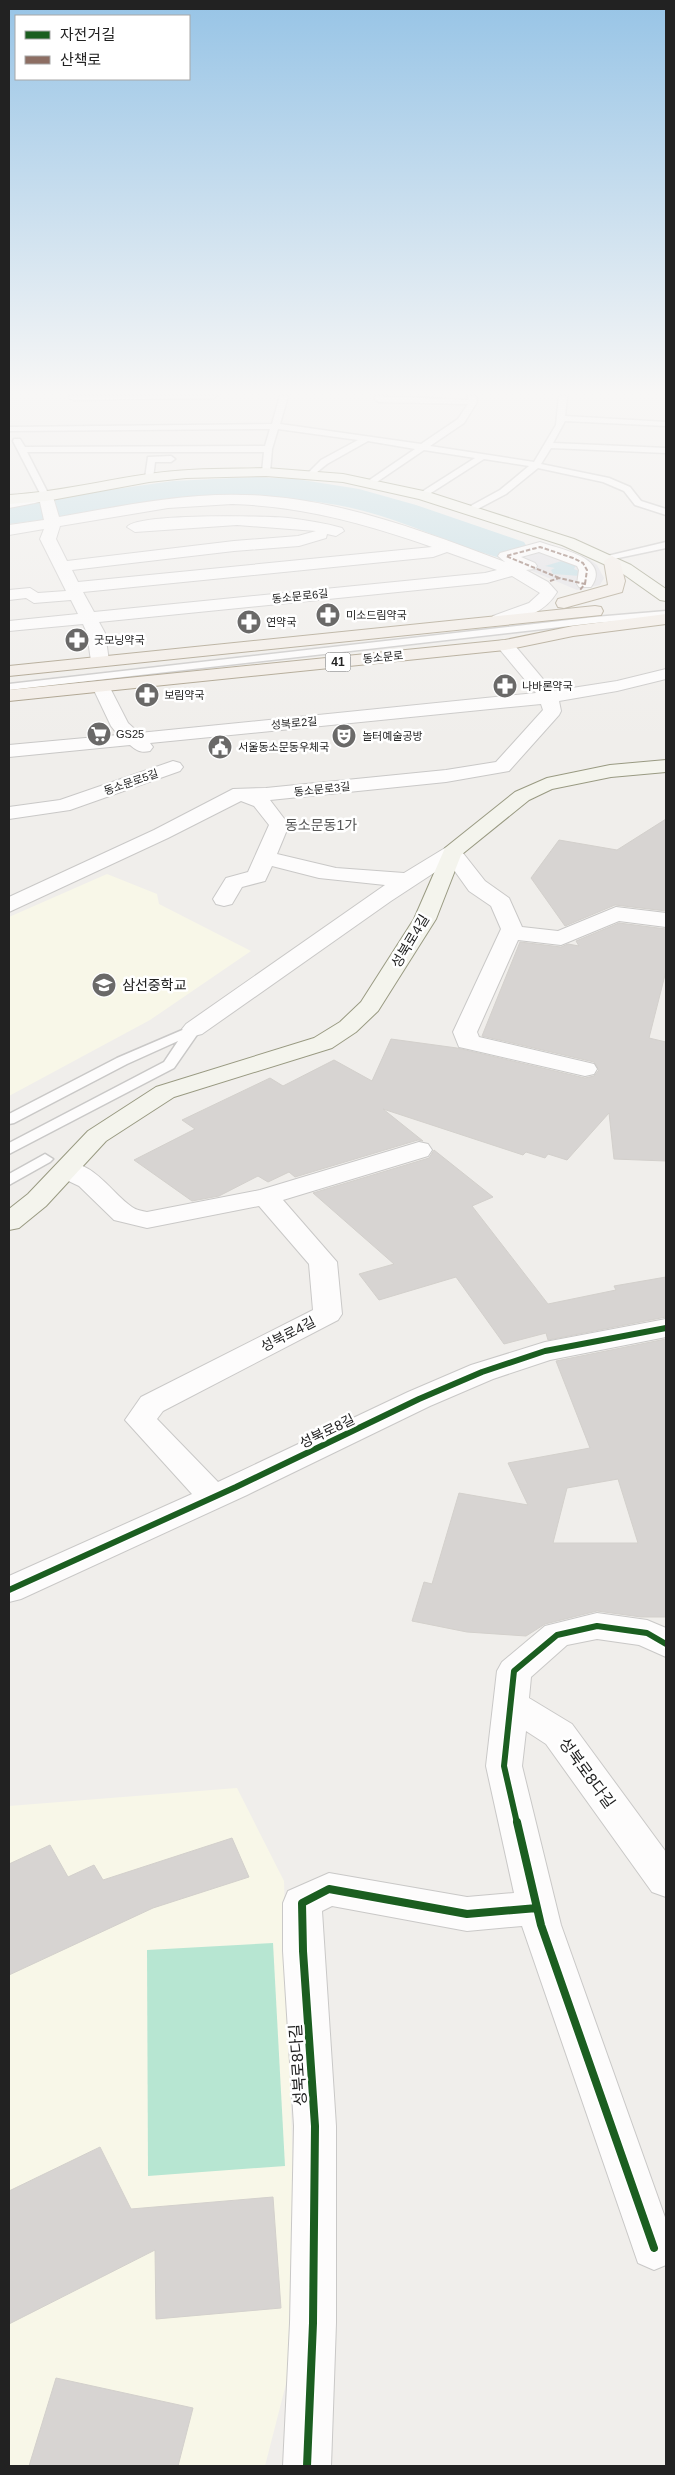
<svg xmlns="http://www.w3.org/2000/svg" width="675" height="2475" viewBox="0 0 675 2475" font-family="Helvetica,'Noto Sans KR',sans-serif">
<style>
.education{fill:#f8f7e8}
.pitch{fill:#b7e6d2}
.plaza{fill:#e2e1e5}
.water{fill:#bfdbe3}
.lines{fill:none;stroke-linecap:round;stroke-linejoin:round}
.river{fill:#bfdbe3;fill-rule:evenodd}
.building{fill:#d7d4d2;stroke:#d3d0cc;fill-rule:evenodd}
.lane-casing{stroke:#c9c8c7;stroke-width:3}
.street-casing{stroke:#c9c8c7;stroke-width:2}
.secondary-casing{stroke:#999a82;stroke-width:2}
.primary-casing{stroke:#a79c86;stroke-width:2}
.lane{fill:#fdfcfc;fill-rule:evenodd}
.street{fill:#fdfcfc;fill-rule:evenodd}
.secondary{fill:#f4f4ed;fill-rule:evenodd}
.primary{fill:#f3ede7;fill-rule:evenodd}
.quiet{stroke:#8d6e63;stroke-width:2;stroke-dasharray:4.5 2;stroke-linecap:butt}
.cycleway-far1-casing{stroke:#fff;stroke-width:9}
.cycleway-casing{stroke:#fff;stroke-width:11}
.cycleway-far1{stroke:#1b5e20;stroke-width:6}
.cycleway{stroke:#1b5e20;stroke-width:8}
.labels{text-anchor:middle;dominant-baseline:central;stroke-width:5;stroke-linejoin:round;paint-order:stroke}
.far-street-label{font-size:11px;fill:#222;stroke:#fff}
.far-poi-label{font-size:11px;fill:#222;stroke:#fff;text-anchor:start}
.shield{fill:#fff;stroke:#646464;stroke-width:1}
.shield-label{font-size:12px;font-weight:bold;fill:#222}
.far-quarter-label{font-size:14px;fill:#555;stroke:#fff}
.street-label{font-size:14px;fill:#222;stroke:#fff}
.poi-label{font-size:14px;fill:#222;stroke:#fff;text-anchor:start}
.near-street-label{font-size:16px;fill:#222;stroke:#fff}
</style>
<rect width="100%" height="100%" fill="#f0eeeb"/>
<path class="education" d="M107,874L157,894L159,904L251,951L150,1020L9,1096V917Z
M237,1788L284,1881L298,2337L265,2466H9V1806Z"/>
<path class="pitch" d="M273,1943L285,2166L148,2176L147,1950Z"/>
<path class="plaza" d="M542,542L589,559L597,565L604,578L600,585L577,590L494,555Z"/>
<path class="water" d="M565,560L576,565L574,569L579,571L580,576L553,574L551,570L555,568L545,566Z"/>
<g class="lines">
<path class="river" d="M255,477L296,479L359,489L416,505L524,542L529,550L524,558L511,561C452,546 398,516 337,505C227,486 118,511 9,524V504L173,481Z"/>
</g>
<path class="building" d="M666,819V911L615,905L565,926L531,878L559,840L617,850Z
M619,923L666,929V971L649,1038L666,1042V1161L614,1159L609,1113L567,1160L548,1154L545,1158L526,1152L523,1155L383,1109L423,1141L418,1140L295,1177L289,1172L268,1182L258,1176L219,1196L192,1201L134,1160L195,1129L182,1120L270,1078L283,1086L334,1060L372,1081L391,1039L457,1048L585,1078L594,1076L599,1070L594,1062L482,1036L520,942L561,947L568,944L579,946L576,941Z
M434,1150L493,1197L472,1206L548,1304L616,1290L614,1286L666,1277V1317L548,1340L546,1333L504,1344L456,1277L379,1300L359,1274L394,1264L313,1193L429,1158Z
M666,1339V1617H641L597,1611L545,1624L526,1636L467,1632L412,1621L424,1582L432,1584L459,1493L528,1505L508,1463L590,1448L556,1361ZM618,1479L638,1543H553L567,1488Z
M232,1838L249,1877L153,1908L9,1975V1864L50,1845L68,1877L94,1865L103,1880Z
M100,2147L131,2209L273,2197L281,2308L156,2319L155,2250L9,2324V2191Z
M56,2378L193,2408L178,2466H29Z"/>
<g class="lines">
<defs>
<path id="lane" d="M70,396H217L213,398L73,400L69,398Z
M280,396H288L280,424L421,444L458,419L468,404L379,402L375,400V396L469,400L468,396H476L477,402L464,423L430,446L534,462L556,425L559,396H567L565,416L666,422V426L565,421L553,443L666,448V453L551,448L541,464L609,478L630,487L641,501L666,509V515L635,505L624,491L603,482L538,468L506,494L470,513L466,510L467,508L500,490L529,466L484,459L423,498L419,495L420,493L475,458L424,450L371,486L368,485V481L415,449L368,441L327,464L311,477L307,474L321,460L358,440L278,429L272,449L270,472L266,475L262,472L264,452H27L50,497L46,500L42,497L13,441L14,439H20L25,447L265,446L270,429L9,431V427L272,424Z
M148,457L171,456L175,459L171,462H155L153,478L149,481L145,478Z
M666,542V548L604,561L599,558Z
M666,611V617L595,623L9,690V684L595,617Z
M194,1025L201,1029L174,1068L9,1154V1143L164,1062L178,1041L127,1064L14,1123L9,1124V1114L117,1058Z
M45,1154L53,1159L50,1162L9,1185V1174Z"/>
<path id="street" d="M46,493L53,497L59,517C127,505 196,490 265,496C347,502 429,533 505,562L498,556L500,553L540,542L546,544C564,550 611,559 591,587H579L577,584L579,570L577,566L539,552L521,557L535,563L537,566L535,569L526,570L548,582L557,592C545,613 521,620 499,625L493,624L490,620L493,616L529,603L540,593L512,576L487,583L99,622L105,633L109,661L106,665H94L91,661L87,633L83,624L9,631V621L78,614L71,600L34,603L26,598L9,600V590L30,588L38,593L66,591L40,539L44,529L9,535V525L44,520L40,502L9,508V499ZM232,504C302,506 366,524 432,547L78,582L72,570L234,551L299,546L326,538L327,534L336,536L344,531L342,528C324,523 306,520 288,518C266,516 137,513 127,527L135,532L237,525L316,531L298,536L234,541L67,561L56,539L60,526L168,508ZM447,552L497,570L485,573L94,612L83,592L433,557Z
M505,640L511,641L553,691L617,681L666,669V679L617,691L559,701L561,711L559,715L509,771L446,782L270,800L289,825L277,854L336,868L404,873L445,848L452,846L459,848L485,881L509,898L522,927L558,931L616,907L666,913V927L619,921L561,945L518,940L477,1032L479,1037L594,1064L597,1069L594,1074L585,1076L468,1049L459,1047L453,1032L501,929L491,906L469,891L449,863L391,901L202,1034L194,1036L186,1034L182,1029L186,1024L385,885L319,878L272,866L265,881L242,887L232,904L224,906L216,904L213,899L226,878L248,872L269,825L254,806L241,801L168,838L9,912V897L154,830L233,789L266,788L446,770L496,762L543,710L541,704L150,743L153,747L150,751C141,753 137,751 130,745L9,757V745L118,735L111,726L92,686L95,682H107L128,723L139,733L536,693L496,645L499,641Z
M173,761L180,763L183,767L180,771L70,810L9,819V807L60,800Z
M419,1142L428,1144L432,1150L428,1156L283,1200L337,1262L342,1314L338,1320L163,1411L157,1419L218,1482L408,1392L471,1365L545,1342L666,1319V1337L550,1360L493,1379L430,1406L247,1495L21,1599L9,1602V1576L192,1494L125,1420L141,1397L313,1310L309,1264L259,1206L147,1228L114,1220L79,1186L58,1176L54,1170L58,1164C91,1156 109,1191 132,1207C136,1210 142,1211 147,1212L260,1190Z
M597,1613L647,1620L666,1628V1657L639,1645L597,1639L567,1645L531,1677L529,1698L572,1724L666,1852V1897L652,1892L546,1744L526,1731L522,1766L561,1925L666,2220V2265L654,2270L638,2263L522,1926L467,1931L332,1906L322,1911L336,2126V2323L331,2466H283L290,2323L294,2126L283,1951V1903L288,1891L329,1873L467,1897L514,1893L486,1766L497,1671L502,1662L545,1626Z"/>
<path id="secondary" d="M266,468L343,474L428,492L574,539L631,565L666,589V601L660,600L619,571L562,545L419,499L343,482L266,476L186,478L149,482L46,501L9,504V495C56,492 101,481 148,474C187,468 227,469 266,468Z
M666,760V772L611,777L552,789L529,800L461,855L436,919L378,1011L356,1032L332,1048L174,1097L106,1141L46,1206L19,1228L9,1230V1209L28,1194L88,1131L156,1087L314,1038L340,1022L361,1002L414,919L445,848L515,792L547,778L610,765Z"/>
<path id="primary" d="M612,556L620,561L625,581L622,592L564,608L558,607L556,603L558,599L608,585L604,561Z
M595,606L601,607L603,611L601,615L9,676V666Z
M666,614V624L573,636L505,650L9,701V690L505,640L573,626Z"/>
</defs>
<use href="#lane" class="lane-casing"/>
<use href="#street" class="street-casing"/>
<use href="#secondary" class="secondary-casing"/>
<use href="#primary" class="primary-casing"/>
<use href="#lane" class="lane"/>
<use href="#street" class="street"/>
<use href="#secondary" class="secondary"/>
<use href="#primary" class="primary"/>
<path class="quiet" d="M559,578L506,556L540,547L573,558L583,563L587,570L585,584
M550,581L559,578L585,584L579,591"/>
<defs>
<path id="cycleway-far1" d="M9,1590L236,1487L419,1399L482,1372L545,1351L666,1328
M517,1823L504,1766L514,1671L557,1635L597,1626L647,1633L666,1644"/>
<path id="cycleway" d="M517,1822L541,1925L654,2248
M307,2466L313,2323L315,2126L303,1951L302,1903L329,1889L467,1914L537,1908"/>
</defs>
<use href="#cycleway-far1" class="cycleway-far1-casing"/>
<use href="#cycleway" class="cycleway-casing"/>
<use href="#cycleway-far1" class="cycleway-far1"/>
<use href="#cycleway" class="cycleway"/>
</g>
<linearGradient id="sky" x2="0" y2="1"><stop stop-color="#97c4e6"/><stop offset="0.53" stop-color="#f8f7f6"/><stop offset="1" stop-color="#f8f7f6" stop-opacity="0"/></linearGradient>
<rect width="675" height="742" fill="url(#sky)"/>
<defs>
<symbol id="pharmacy-disc" viewBox="-11 -11 22 22"><circle r="9.5" fill="#6a6968" stroke="#fff"/><path d="M-2-6h4v4h4v4h-4v4h-4v-4h-4v-4h4Z" fill="#fff"/></symbol>
<symbol id="supermarket-disc" viewBox="-11 -11 22 22"><circle r="9.5" fill="#6a6968" stroke="#fff"/><path d="M-6-5.5h2.5l.6 2H6L4.5 2H-2.5L-4.4-4H-6ZM-1.5 3.2a1.3 1.3 0 1 0 .1 0ZM3 3.2a1.3 1.3 0 1 0 .1 0Z" fill="#fff"/></symbol>
<symbol id="theatre-disc" viewBox="-11 -11 22 22"><circle r="9.5" fill="#6a6968" stroke="#fff"/><path d="M-5-5.5Q0-4 5-5.5V0Q5 5 0 6Q-5 5-5 0ZM-3.3-2.5H-1v1.5H-3.3ZM1-2.5H3.3v1.5H1ZM-2.8 1Q0 5.5 2.8 1Z" fill="#fff"/></symbol>
<symbol id="civic-disc" viewBox="-11 -11 22 22"><circle r="9.5" fill="#6a6968" stroke="#fff"/><path d="M-.6-6.5H3V-4.5H.6V-3L4-1V1h2V6H-6V1h2V-1L-.6-3ZM-1.2 2.5V6h2.4V2.5Z" fill="#fff"/></symbol>
<symbol id="school-disc" viewBox="-11 -11 22 22"><circle r="9.5" fill="#6a6968" stroke="#fff"/><path d="M0-5L7-2L0 1L-7-2ZM-4 1L0 2.5L4 1V4Q0 6-4 4Z" fill="#fff"/></symbol>
</defs>
<g fill-rule="evenodd">
<use href="#pharmacy-disc" x="314" y="601" width="28" height="28"/>
<use href="#pharmacy-disc" x="235" y="608" width="28" height="28"/>
<use href="#pharmacy-disc" x="63" y="626" width="28" height="28"/>
<use href="#pharmacy-disc" x="491" y="672" width="28" height="28"/>
<use href="#pharmacy-disc" x="133" y="681" width="28" height="28"/>
<use href="#supermarket-disc" x="85" y="720" width="28" height="28"/>
<use href="#theatre-disc" x="330" y="722" width="28" height="28"/>
<use href="#civic-disc" x="206" y="733" width="28" height="28"/>
<use href="#school-disc" x="90" y="971" width="28" height="28"/>
</g>
<g class="labels">
<g class="far-street-label">
<text transform="translate(300 596) rotate(-6)">동소문로6길</text>
<text transform="translate(383 657) rotate(-6)">동소문로</text>
<text transform="translate(294 723) rotate(-5)">성북로2길</text>
<text transform="translate(131 782) rotate(-19)">동소문로5길</text>
<text transform="translate(322 789) rotate(-6)">동소문로3길</text>
</g>
<g class="far-poi-label">
<text x="346" y="615">미소드림약국</text>
<text x="266" y="622">연약국</text>
<text x="94" y="640">굿모닝약국</text>
<text x="522" y="686">나바론약국</text>
<text x="164" y="695">보림약국</text>
<text x="116" y="734">GS25</text>
<text x="362" y="736">놀터예술공방</text>
<text x="238" y="747">서울동소문동우체국</text>
</g>
<rect class="shield" x="325.5" y="652.5" width="25" height="19" rx="4"/>
<g class="shield-label">
<text x="338" y="662">41</text>
</g>
<g class="far-quarter-label">
<text x="321" y="825">동소문동1가</text>
</g>
<g class="street-label">
<text transform="translate(410 941) rotate(-59)">성북로4길</text>
<text transform="translate(288 1334) rotate(-27)">성북로4길</text>
<text transform="translate(327 1431) rotate(-26)">성북로8길</text>
</g>
<g class="poi-label">
<text x="122" y="985">삼선중학교</text>
</g>
<g class="near-street-label">
<text transform="translate(587 1773) rotate(54)">성북로8다길</text>
<text transform="translate(298 2065) rotate(-94)">성북로8다길</text>
</g>
</g>
<rect width="675" height="2475" fill="none" stroke="#222222" stroke-width="20"/>
<rect x="15" y="15" width="175" height="65" fill="#ffffff" stroke="#a7a7a7"/>
<rect x="25" y="31" width="25" height="8" fill="#1b5e20" stroke="#a7a7a7"/>
<text x="60" y="40" font-size="15" fill="#222222">자전거길</text>
<rect x="25" y="56" width="25" height="8" fill="#8d6e63" stroke="#a7a7a7"/>
<text x="60" y="65" font-size="15" fill="#222222">산책로</text>
</svg>
